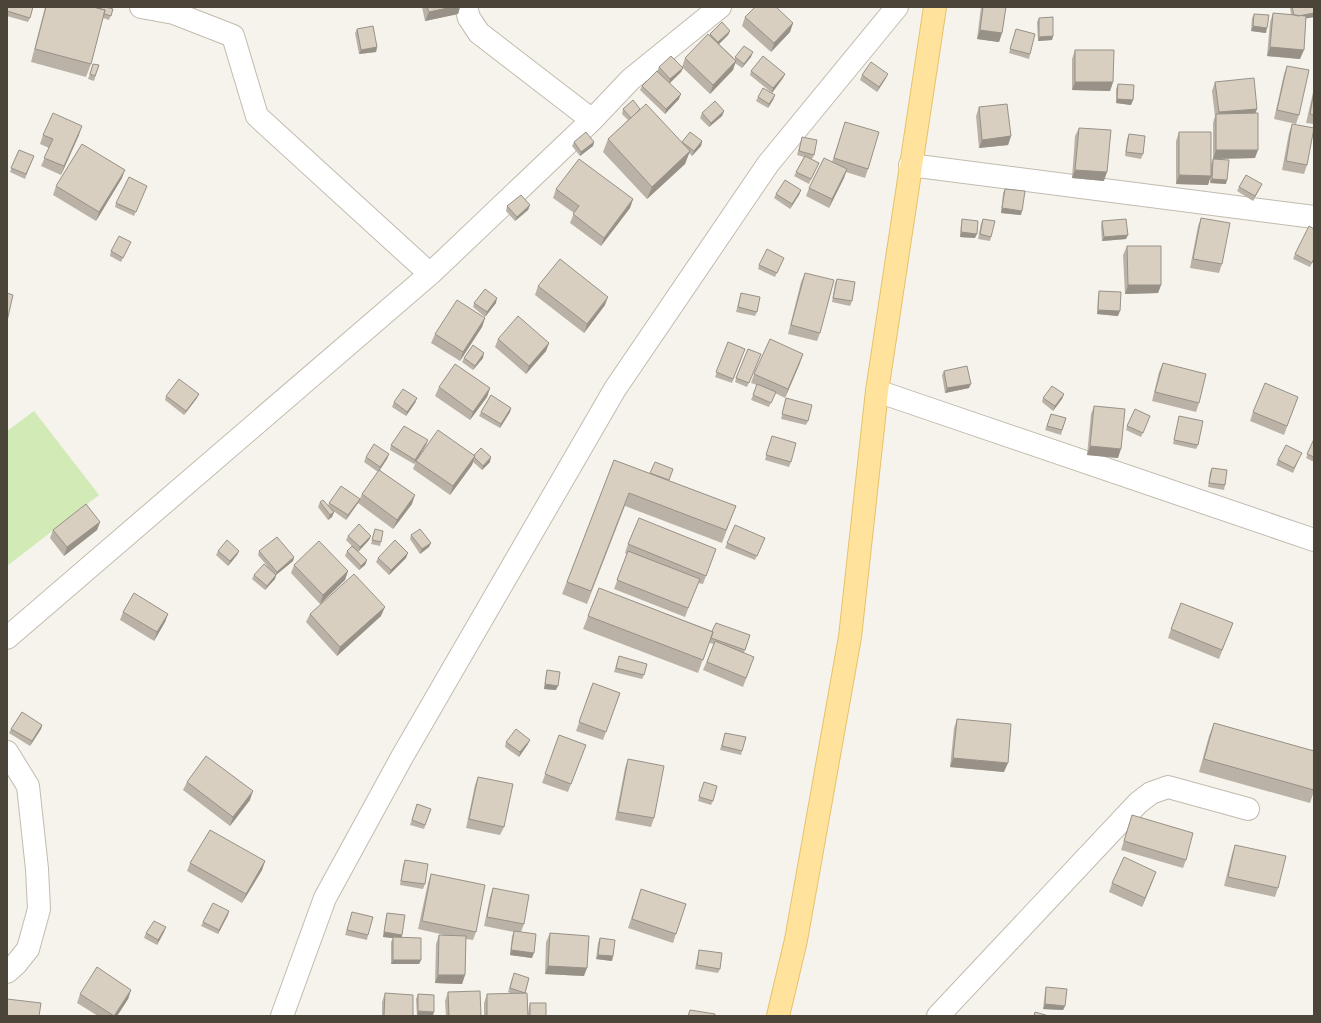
<svg xmlns="http://www.w3.org/2000/svg" width="1321" height="1023" viewBox="0 0 1321 1023" font-family="Helvetica,sans-serif">
<style>
.green{fill:#d2eab5}
.lines{fill:none;stroke-linecap:round;stroke-linejoin:round}
.minor-casing{stroke:#c2bbae;stroke-width:24}
.major-casing{stroke:#e6c16a;stroke-width:24}
.minor{stroke:#fff;stroke-width:22}
.major{stroke:#ffe39c;stroke-width:22}
.wall{fill:#bab2a6}
.shaded-wall{fill:#979187}
.building{fill:#d8cfc1;stroke:#979187}
</style>
<rect width="100%" height="100%" fill="#f6f3ec"/>
<path class="green" d="M34,411L99,495L7,566V431Z"/>
<g class="lines">
<defs>
<path id="minor" d="M141,7L174,13L233,36L257,116L430,274
M466,7L469,18L479,33L592,120
M910,165L1314,217
M877,391L1314,540
M7,638L430,274L592,120L631,79L720,7
M7,752L28,786L37,869L39,909L28,949L16,964L7,972
M282,1016L325,898L402,757L615,389L768,164L897,7
M938,1016L1138,803L1151,793L1168,787L1248,809"/>
<path id="major" d="M778,1016L796,940L850,637L877,391L935,7"/>
</defs>
<use href="#minor" class="minor-casing"/>
<use href="#major" class="major-casing"/>
<use href="#minor" class="minor"/>
<use href="#major" class="major"/>
</g>
<path class="wall" d="M7,7L30,18L28,22L7,16Z
M45,7H93L96,8L113,9L109,20L103,18L91,64L86,77L31,62Z
M422,7H460L458,14L425,21Z
M981,7H1006L1002,33L999,42L977,39Z
M1290,7H1314V17L1306,18L1300,59L1267,56L1270,22L1273,13L1291,15Z
M1254,14L1266,33L1251,31L1252,18Z
M745,17L793,23L790,32L771,52L742,26Z
M1039,18L1053,36L1052,40L1038,41L1037,22Z
M357,29L377,47L376,52L359,54L355,33Z
M1016,29L1030,54L1029,59L1009,53Z
M730,31L728,35L719,44L735,59V57H751L742,68L735,63L733,70L710,94L683,68L681,72L669,83L679,99L665,114L640,90L642,86L657,71L659,67H682L685,58L710,35V34Z
M1075,50L1113,82L1110,91L1072,90V59Z
M93,64L99,65L94,81L88,79Z
M1287,66L1299,115L1296,124L1274,119L1284,74Z
M751,71L785,74L783,78L772,93L750,75Z
M862,75L886,78L877,92L860,80Z
M1215,82L1257,109L1255,113V158L1213,159V123L1215,116L1212,91Z
M1118,84L1133,100L1131,105L1116,103V89Z
M1314,88V124L1306,123Z
M775,95L773,100L768,108L756,101L758,97Z
M979,107L1011,136L1008,145L979,148L976,116Z
M623,109H640L682,143V142L702,141L701,146L692,156L689,153L685,164L647,199L603,152L608,139L628,120L622,114Z
M724,111L722,116L709,127L700,118L702,113Z
M845,122L868,169L865,178L846,172L844,178L829,208L806,196L809,188L832,162Z
M1292,124L1307,165L1304,174L1282,170L1289,133Z
M1079,128L1104,181L1072,178L1075,136Z
M1179,132L1211,164L1213,159L1226,184L1210,183V177L1208,185L1176,184V141Z
M1129,134L1143,154L1141,159L1125,156L1127,139Z
M43,135H79L61,175L41,166L49,148L40,144Z
M802,137L814,155L812,159H810L819,163L809,184L794,176L804,157L797,155Z
M574,142H594L593,146L580,156L572,146Z
M19,150L34,156L25,179L10,172Z
M122,178L96,221L53,195L56,186Z
M1262,184L1260,188L1253,201L1237,191L1239,187Z
M147,186L134,216L115,207L116,203Z
M556,189L633,199L630,208L601,246L570,223L574,213L553,198Z
M1005,189L1021,215L1001,213L1003,193Z
M801,190L799,195L790,209L774,198L776,194Z
M530,205L528,210L515,221L506,211L507,206Z
M1201,218L1222,264L1219,273L1190,268L1198,226Z
M962,219L975,238L960,237L961,224Z
M983,219L991,237L990,241L978,239L981,223Z
M1102,221L1126,239L1102,241L1101,226Z
M129,246L121,262L110,256L111,251Z
M1127,246L1161,285L1158,293L1125,294L1123,255Z
M1295,254L1314,259L1310,267L1293,259Z
M782,262L775,277L758,269L759,265Z
M805,273L820,333L817,341L788,334L801,282Z
M837,279L852,301L850,306L832,302L835,283Z
M538,286L605,305L584,333L535,295Z
M1099,291L1118,316L1097,314L1098,295Z
M741,293L757,312L755,316L736,312Z
M474,303H496L485,317L473,307Z
M485,318L482,327L460,361L431,343L435,334Z
M498,339L549,343L546,351L526,374L495,347Z
M728,342L745,349L732,383L715,377Z
M761,354L747,387L735,382L736,378Z
M464,358H483L473,370L462,362Z
M800,363L785,398L775,393L769,407L751,400L757,385L751,383L754,374Z
M1163,363L1199,403L1196,412L1152,401L1159,372Z
M944,371L969,388L945,393L942,375Z
M439,387L490,388L487,397L470,420L435,396Z
M1064,394L1062,399L1053,411L1042,402L1043,398Z
M166,396L197,398L184,415L165,400Z
M1298,397L1284,435L1250,421L1253,412Z
M417,398L415,403L406,416L392,407L394,402Z
M786,398L808,421L806,425L781,419Z
M1094,406L1118,458L1087,455L1091,414Z
M511,408L510,412L500,428L479,416L481,412Z
M1051,414L1066,418L1061,435L1045,430Z
M1150,416L1141,437L1126,430L1127,426Z
M1179,416L1198,445L1196,449L1173,444L1178,421Z
M772,436L791,462L789,467L765,460Z
M1314,439V462L1306,458Z
M428,440L426,445L414,464L390,450L391,445Z
M389,454L387,459L380,470L412,504L393,529L358,503L362,494L378,472L364,462L366,457Z
M474,455L490,462L482,470L473,462L472,465L450,495L413,469L416,461Z
M1300,457L1293,473L1276,465L1278,460Z
M614,460L736,506L722,543L625,506L587,604L562,594Z
M1212,468L1225,485L1224,490L1208,487L1210,472Z
M360,499L358,503L346,520L332,510L334,512L332,517L328,520L318,507L320,502L328,506L329,503Z
M100,522L97,530L64,556L50,538L53,530Z
M375,529L381,542L380,546L371,544Z
M411,535L431,543L429,547L420,554L410,539Z
M348,536H371L369,540L358,552L367,560L365,565L359,570L345,556L347,551L352,546L346,540Z
M765,538L755,560L725,548L727,543Z
M628,544L716,549L703,584L698,583L685,617L614,589L627,554L625,553Z
M218,551H239L237,555L228,566L216,555Z
M259,551L294,557L293,561L276,575L275,579L265,590L252,579L254,575L267,566L258,555Z
M378,558H406L389,575L376,562Z
M294,565L348,571L345,580L320,604L291,573Z
M599,588L712,631L750,635L744,653L751,666L743,687L703,670L714,644L709,643L698,673L583,629Z
M123,612L168,614L165,622L154,641L120,620Z
M310,614L381,616L337,656L306,622Z
M1233,623L1219,659L1168,638L1171,629Z
M619,656L644,675L642,679L614,672Z
M547,670L556,690L544,689L546,674Z
M593,683L620,693L603,740L576,731Z
M957,719L1004,772L950,767L954,728Z
M1214,723L1314,751V791L1310,803L1199,772L1209,736Z
M42,725L41,729L30,746L9,733L11,729Z
M725,733L742,751L741,755L720,750Z
M559,735L586,745L568,792L542,783Z
M506,742L528,744L519,757L505,747Z
M628,759L654,818L651,827L615,820L625,768Z
M478,777L504,827L500,835L466,828L475,785Z
M187,782L250,800L230,826L183,790Z
M704,782L713,801L711,805L698,801Z
M417,804L431,809L424,829L410,825Z
M1132,815L1186,860L1183,868L1121,850Z
M1235,845L1278,888L1275,897L1224,886L1232,854Z
M405,860L425,884L423,889L400,885L403,865Z
M265,861L262,870L242,903L187,871L190,863Z
M431,874L476,932L473,940L466,939L465,975L462,984L435,983L436,944L439,935L449,936L418,929L428,883Z
M1153,880L1142,907L1109,892L1112,883Z
M493,888L524,924L521,932L532,958L510,955L512,936L514,932L484,926L490,897Z
M641,889L686,904L673,943L628,928Z
M352,912L368,935L367,940L345,935Z
M387,913L402,935V937L421,960L419,964H391V942L393,938L383,937L386,917Z
M228,915L218,934L201,926L203,922Z
M166,927L164,932L157,945L144,938L146,933Z
M550,933L584,976L545,974L546,942Z
M600,938L613,956L612,961L596,959L598,943Z
M699,950L720,969L718,973L695,969L698,954Z
M512,978H529L525,993L528,1016H484V1003L487,994H512L508,992Z
M1046,987L1065,1006L1063,1010L1043,1009L1045,991Z
M131,990L128,999L117,1016H98L77,1003L80,994Z
M448,992L481,1016H446L445,1001Z
M385,993L413,1016H382V1002Z
M418,994L434,995L417,1016L416,999Z
M530,1003L546,1016H528L529,1007Z"/>
<path class="shaded-wall" d="M452,7H460L458,14L425,21L429,12Z
M1314,13V17L1292,21L1294,16Z
M793,23L790,32L771,52L774,43Z
M1253,26L1267,28L1266,33L1251,31Z
M980,30L1002,33L999,42L977,39Z
M730,31L728,35L716,47L718,42Z
M1053,36L1052,40L1038,41L1039,37Z
M377,47L376,52L359,54L361,50Z
M1270,47L1304,50L1300,59L1267,56Z
M753,52L751,57L742,68L744,64Z
M736,61L733,70L710,94L713,85Z
M683,68L681,72L669,84L670,79Z
M785,74L783,78L772,93L773,88Z
M888,74L886,78L877,92L879,87Z
M1075,82H1113L1110,91L1072,90Z
M681,94L679,99L665,114L666,109Z
M775,95L773,100L768,108L769,104Z
M1117,99L1133,100L1131,105L1116,103Z
M1257,109L1254,117L1215,121L1219,112Z
M724,111L722,116L709,127L711,123Z
M82,126L79,135L61,175L64,166Z
M1011,136L1008,145L979,148L982,140Z
M702,141L701,146L692,156L694,151Z
M594,142L593,146L580,156L581,152Z
M1216,150H1258L1255,158L1213,159Z
M690,151L685,164L647,199L652,187Z
M847,169L844,178L829,208L832,199Z
M125,170L122,178L96,221L99,212Z
M1075,170L1107,172L1104,181L1072,178Z
M1179,175L1211,176L1208,185L1176,184Z
M1212,179L1227,180L1226,184L1210,183Z
M1262,184L1260,188L1253,201L1255,196Z
M801,190L799,195L790,209L792,204Z
M633,199L630,208L601,246L604,238Z
M530,205L528,210L515,221L517,217Z
M1002,208L1022,211L1021,215L1001,213Z
M961,232L977,234L975,238L960,237Z
M1128,235L1126,239L1102,241L1104,237Z
M1128,285H1161L1158,293L1125,294Z
M608,297L605,305L584,333L587,324Z
M497,298L496,303L485,317L487,312Z
M1098,310L1120,311L1118,316L1097,314Z
M485,318L482,327L460,361L463,352Z
M549,343L546,351L526,374L529,366Z
M484,353L483,358L473,370L475,366Z
M803,354L800,363L785,398L788,389Z
M971,384L969,388L945,393L947,388Z
M490,388L487,397L470,420L473,412Z
M199,394L197,398L184,415L186,411Z
M1064,394L1062,399L1053,411L1055,406Z
M417,398L415,403L406,416L407,412Z
M511,408L510,412L500,428L501,424Z
M428,440L426,445L414,464L415,460Z
M1090,446L1121,449L1118,458L1087,455Z
M389,454L387,459L378,472L380,467Z
M475,456L472,465L450,495L453,486Z
M491,457L490,462L482,470L483,466Z
M415,495L412,504L393,529L397,520Z
M360,499L358,503L346,520L348,515Z
M334,512L332,517L328,520L330,515Z
M100,522L97,530L64,556L67,547Z
M371,536L369,540L358,552L360,547Z
M431,543L429,547L420,554L422,549Z
M239,551L237,555L228,566L230,561Z
M408,553L406,558L389,575L391,570Z
M294,557L293,561L276,575L275,579L265,590L267,586L275,576L277,572Z
M367,560L365,565L359,570L361,566Z
M348,571L345,580L320,604L323,595Z
M385,607L381,616L337,656L340,647Z
M168,614L165,622L154,641L157,632Z
M545,684L558,686L556,690L544,689Z
M42,725L41,729L30,746L32,741Z
M530,740L528,744L519,757L520,752Z
M953,758L1008,763L1004,772L950,767Z
M253,791L250,800L230,826L233,817Z
M265,861L262,870L242,903L246,894Z
M1156,872L1153,880L1142,907L1145,898Z
M229,911L228,915L218,934L219,930Z
M166,927L164,932L157,945L158,940Z
M384,932L402,935L401,939L383,937Z
M511,950L534,953L532,958L510,955Z
M598,955L613,956L612,961L596,959Z
M393,960H421L419,964H391Z
M548,966L587,968L584,976L545,974Z
M438,975H465L462,984L435,983Z
M131,990L128,999L117,1016H114Z
M1045,1004L1065,1006L1063,1010L1043,1009Z
M418,1011L434,1012L433,1016H417Z"/>
<path class="building" d="M7,7H33L30,18L7,11Z
M46,7H93L105,10L91,64L35,49Z
M97,7H106L113,9L111,16L104,14L105,10L97,8Z
M427,7H452L429,12Z
M755,7H776L793,23L774,43L745,17Z
M983,7H1006L1002,33L980,30Z
M1292,7H1314V13L1298,16L1294,15Z
M1273,13L1306,16L1304,50L1270,47Z
M1254,14L1269,15L1267,28L1253,26Z
M1053,17V36L1039,37V18Z
M722,22L730,31L718,42L710,34Z
M373,26L377,47L361,50L357,29Z
M1016,29L1035,34L1030,54L1010,49Z
M708,34L736,61L713,85L685,58Z
M744,46L753,52L744,64L735,57Z
M1075,50H1114L1113,82H1075Z
M671,56L683,68L670,79L659,67Z
M763,56L785,74L773,88L751,71Z
M871,62L888,74L879,87L862,75Z
M93,64L99,65L95,76L90,74Z
M1287,66L1309,70L1299,115L1277,110Z
M657,71L681,94L666,109L642,86Z
M1254,78L1257,109L1219,112L1215,82Z
M1118,84L1134,85L1133,100L1117,99Z
M763,88L775,95L769,104L758,97Z
M1314,92V115L1310,114Z
M633,100L640,109L631,118L623,109Z
M715,101L724,111L711,123L702,113Z
M646,104L690,151L652,187L608,139Z
M1007,104L1011,136L982,140L979,107Z
M53,113L82,126L64,166L44,158L53,139L43,135Z
M1258,113V150H1216V114Z
M845,122L879,132L868,169L834,158Z
M1292,124L1314,128L1307,165L1286,161Z
M1079,128L1111,130L1107,172L1075,170Z
M586,132L594,142L581,152L574,142Z
M690,132L702,141L694,151L682,142Z
M1179,132H1211V176L1179,175Z
M1129,134L1145,136L1143,154L1126,152Z
M802,137L817,140L814,155L799,151Z
M82,144L125,170L99,212L56,186Z
M19,150L34,156L26,174L11,168Z
M805,156L819,163L811,179L796,172Z
M824,158L847,169L832,199L809,188Z
M579,159L633,199L604,238L573,214L579,206L556,189Z
M1213,159L1229,160L1227,180L1212,179Z
M1246,175L1262,184L1255,196L1239,187Z
M129,177L147,186L136,212L116,203Z
M785,180L801,190L792,204L776,194Z
M1005,189L1025,191L1022,211L1002,208Z
M521,195L530,205L517,217L507,206Z
M1201,218L1230,223L1222,264L1193,259Z
M962,219L978,221L977,234L961,232Z
M983,219L995,221L991,237L980,234Z
M1126,219L1128,235L1104,237L1102,221Z
M1309,226L1314,229V258L1312,263L1295,254Z
M119,236L131,242L123,258L111,251Z
M1127,246H1161V285H1128Z
M767,249L784,258L777,273L759,265Z
M560,259L608,297L587,324L538,286Z
M805,273L834,280L820,333L791,325Z
M837,279L855,282L852,301L833,298Z
M485,289L497,298L487,312L474,303Z
M1099,291L1121,292L1120,311L1098,310Z
M7,293L13,295L7,321Z
M741,293L760,297L757,312L738,307Z
M457,300L485,318L463,352L435,334Z
M518,316L549,343L529,366L498,339Z
M770,339L803,354L788,389L754,374Z
M728,342L745,349L733,379L716,372Z
M473,345L484,353L475,366L464,358Z
M748,349L761,354L749,383L736,378Z
M1163,363L1206,374L1199,403L1155,392Z
M455,364L490,388L473,412L439,387Z
M967,366L971,384L947,388L944,371Z
M179,379L199,394L186,411L166,396Z
M1265,383L1298,397L1287,426L1253,412Z
M757,384L776,392L771,403L753,395Z
M1052,386L1064,394L1055,406L1043,398Z
M403,389L417,398L407,412L394,402Z
M491,395L511,408L501,424L481,412Z
M786,398L812,405L808,421L782,414Z
M1094,406L1125,409L1121,449L1090,446Z
M1135,409L1150,416L1143,433L1127,426Z
M1051,414L1066,418L1062,430L1047,426Z
M1179,416L1203,421L1198,445L1174,440Z
M404,426L428,440L415,460L391,445Z
M438,430L475,456L453,486L416,461Z
M772,436L796,443L791,462L766,455Z
M1314,439V457L1307,454Z
M374,444L389,454L380,467L366,457Z
M1286,445L1302,453L1294,468L1278,460Z
M481,448L491,457L483,466L474,457L475,456L474,455Z
M614,460L736,506L726,530L629,493L591,591L567,582Z
M655,462L673,469L669,480L650,473Z
M1212,468L1227,470L1225,485L1209,483Z
M379,470L415,495L397,520L362,494Z
M341,486L360,499L348,515L329,503Z
M323,500L334,512L330,515L320,502Z
M86,504L100,522L67,547L53,530Z
M639,518L716,549L706,576L628,544Z
M359,524L371,536L360,547L348,536Z
M735,525L765,538L757,556L727,543Z
M375,529L383,531L381,542L372,540Z
M420,529L431,543L422,549L411,535Z
M277,537L294,557L277,572L259,551Z
M227,540L239,551L230,561L218,551Z
M395,540L408,553L391,570L378,558Z
M319,541L348,571L323,595L294,565Z
M352,546L367,560L361,566L347,551Z
M628,551L700,579L688,608L617,580Z
M264,564L276,575L267,586L254,575Z
M354,574L385,607L340,647L310,614Z
M599,588L713,632L703,660L588,616Z
M134,593L168,614L157,632L123,612Z
M1181,603L1233,623L1222,650L1171,629Z
M716,623L750,635L745,650L711,638L713,632L712,631Z
M715,641L754,657L746,678L707,662Z
M619,656L647,664L644,675L616,668Z
M547,670L560,672L558,686L545,684Z
M593,683L620,693L606,732L579,722Z
M22,712L42,725L32,741L11,729Z
M957,719L1011,724L1008,763L953,758Z
M1214,723L1314,751V790L1204,759Z
M516,729L530,740L520,752L506,742Z
M725,733L746,737L742,751L722,746Z
M559,735L586,745L571,784L545,774Z
M206,756L253,791L233,817L187,782Z
M628,759L664,766L654,818L618,812Z
M478,777L513,784L504,827L469,819Z
M704,782L717,786L713,801L699,797Z
M417,804L431,809L425,825L412,820Z
M1132,815L1193,833L1186,860L1124,841Z
M210,830L265,861L246,894L190,863Z
M1235,845L1286,856L1278,888L1228,877Z
M1124,857L1156,872L1145,898L1112,883Z
M405,860L428,864L425,884L401,881Z
M431,874L485,885L476,932L422,921Z
M493,888L529,895L524,924L487,917Z
M641,889L686,904L676,934L632,919Z
M213,903L229,911L219,930L203,922Z
M352,912L373,917L368,935L347,930Z
M387,913L405,915L402,935L384,932Z
M154,921L166,927L158,940L146,933Z
M514,931L536,934L534,953L511,950Z
M550,933L589,936L587,968L548,966Z
M439,935L466,936L465,975H438Z
M393,937L421,938V960H393Z
M600,938L615,940L613,956L598,955Z
M699,950L722,953L720,969L697,965Z
M97,967L131,990L114,1016L80,994Z
M514,973L529,978L525,993L510,988Z
M1046,987L1067,989L1065,1006L1045,1004Z
M480,991L481,1016H449L448,992Z
M385,993L413,995V1016H384Z
M527,993L528,1016H487V994Z
M418,994L434,995V1012L418,1011Z
M7,999L41,1003L39,1016H7Z
M530,1003H546V1016H530Z
M690,1010L715,1014V1016H688Z
M1035,1012L1049,1016H1034Z"/>
<rect width="1321" height="1023" fill="none" stroke="#4b4439" stroke-width="16"/>
</svg>
